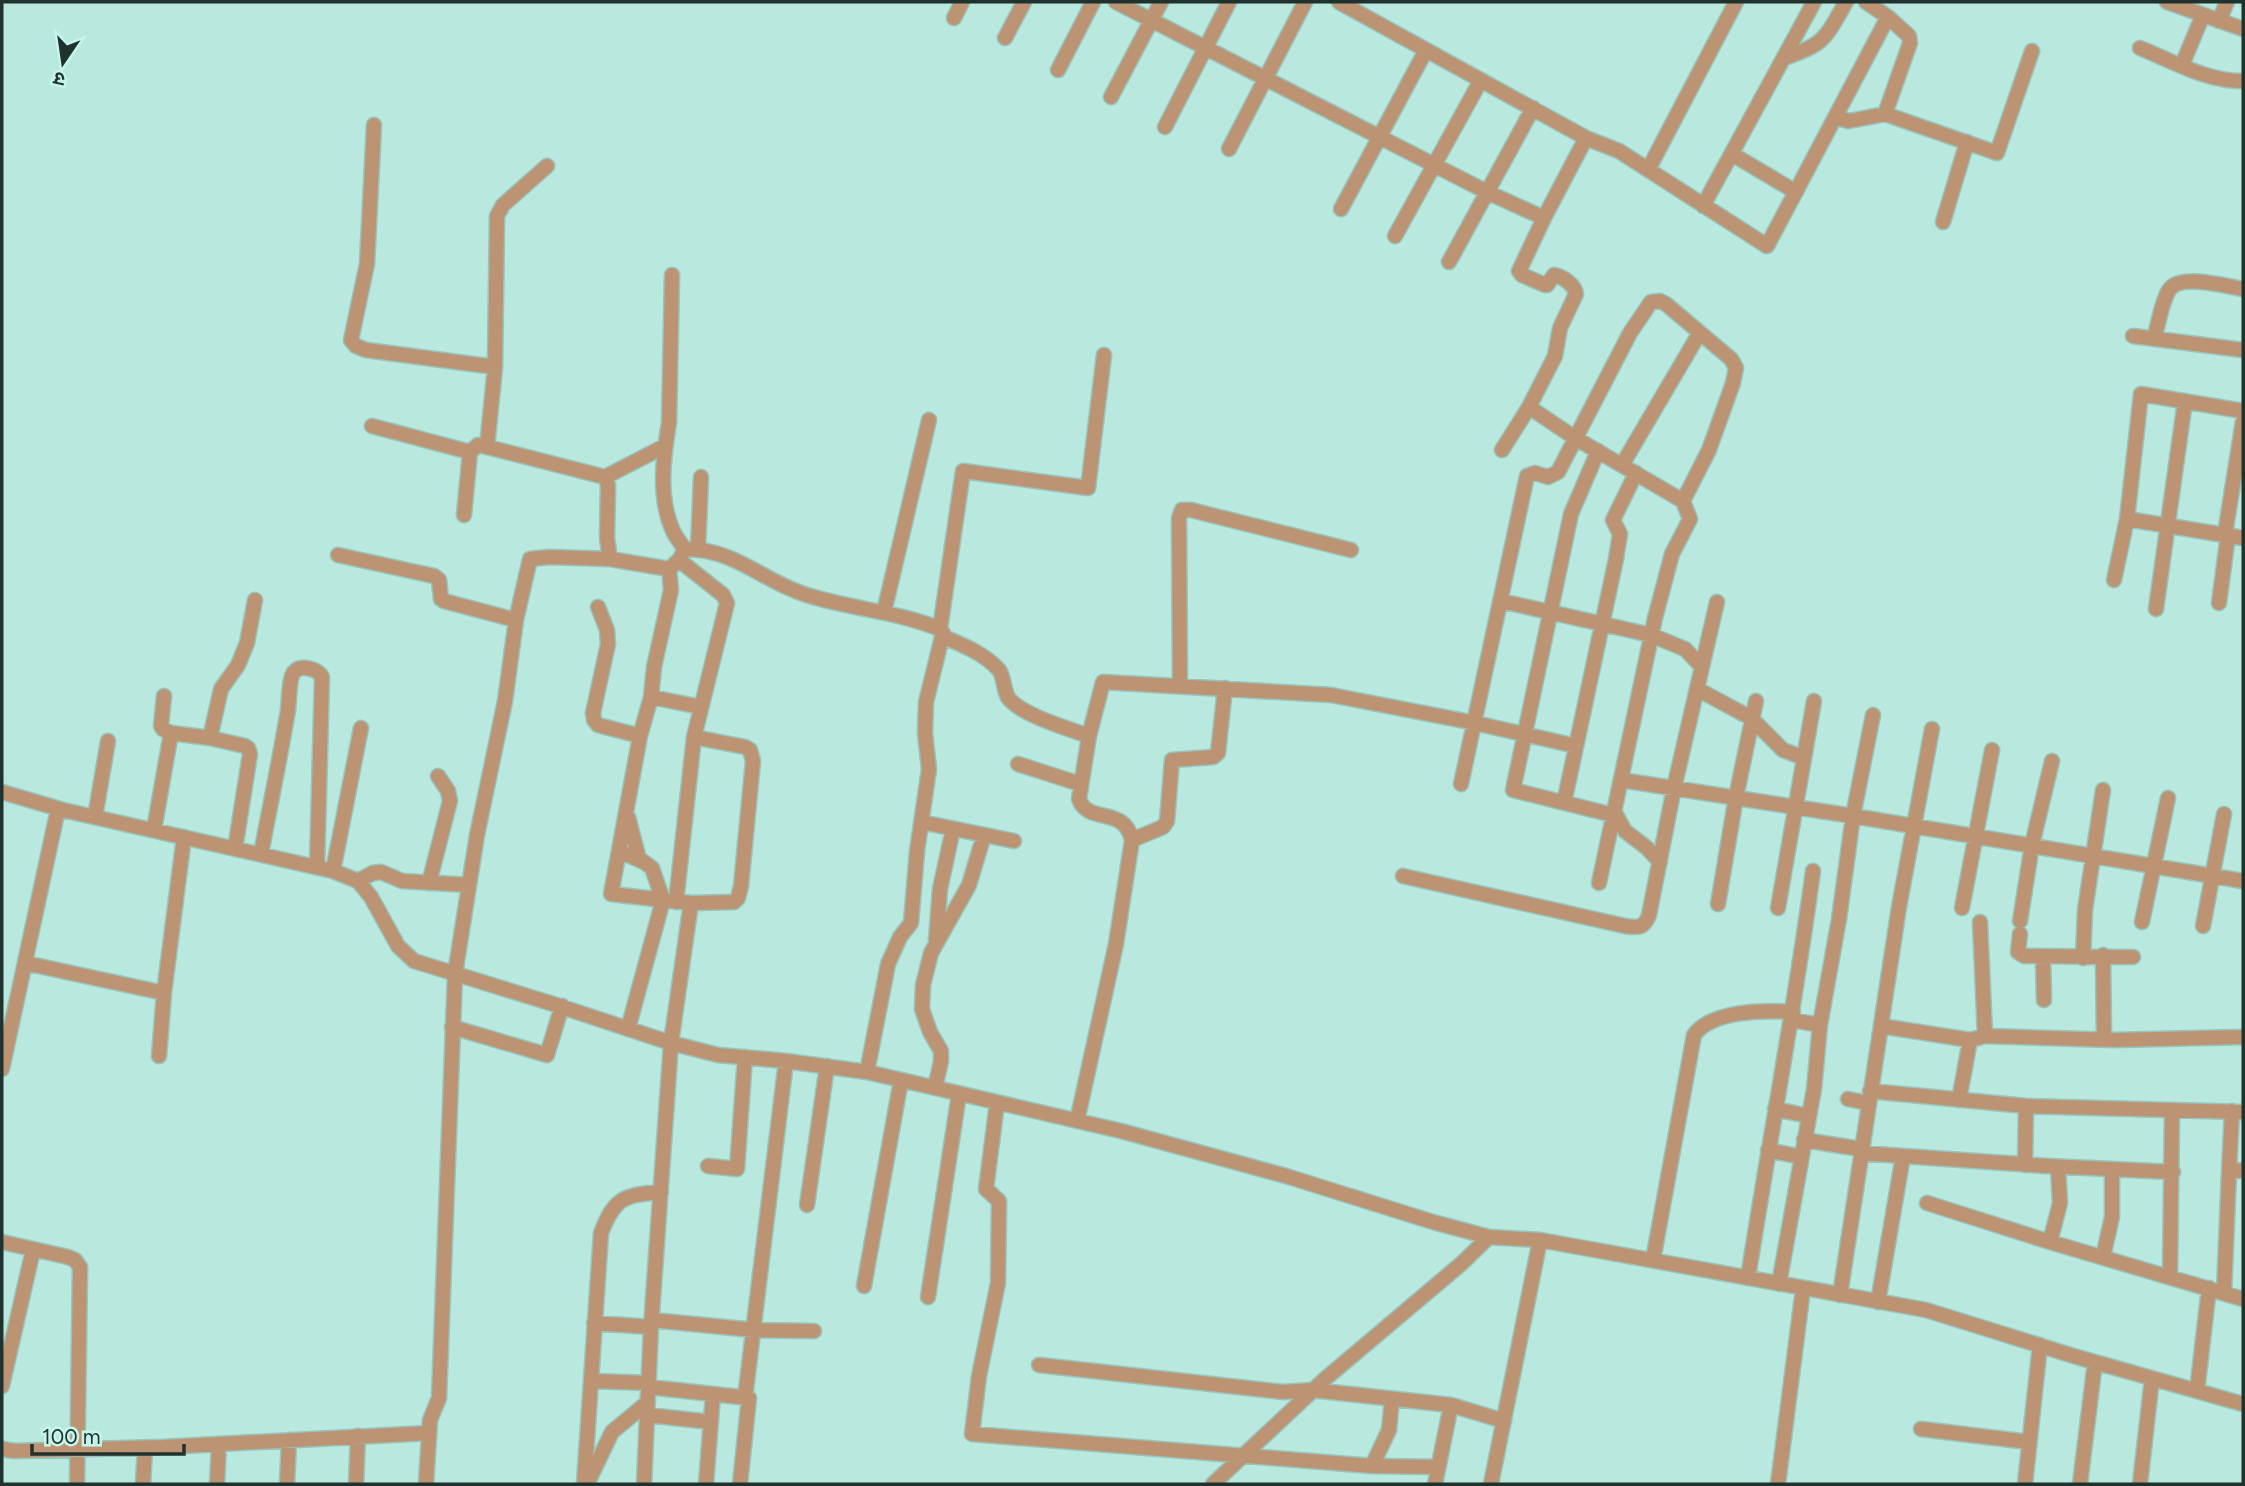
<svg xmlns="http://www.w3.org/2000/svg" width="2245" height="1486" viewBox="0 0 2245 1486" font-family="Figtree,'Noto Sans Devanagari',sans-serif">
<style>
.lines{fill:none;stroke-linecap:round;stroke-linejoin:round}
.minor-casing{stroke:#99c4bb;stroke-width:17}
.minor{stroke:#bd9473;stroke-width:14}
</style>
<rect width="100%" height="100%" fill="#b8e8de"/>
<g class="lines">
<defs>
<path id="minor" d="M1116,2L1487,192L1544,218
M1339,2L1586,138
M2167,2L2243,29
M954,18L962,2
M2219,21L2227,2
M1005,38L1024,2
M2140,48C2172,61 2208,82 2243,81
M1784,58C1826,44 1825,38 1846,2
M2182,65L2203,15
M1058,70L1093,2
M1111,97L1161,2
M1885,114L1910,43L1909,36L1888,17
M1835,117L1849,121L1885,114L1997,153L2032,51
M374,125L367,264L351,340L356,346L366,350L495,367
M1165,127L1229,2
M1229,149L1305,2
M1732,154L1796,192
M547,166L503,205L497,216L495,367L487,447L605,477L608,485L607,538L610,559L669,569L679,560L685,549C737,549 764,583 810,596C853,609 898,612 940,629L943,633L926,702L925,733L929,769L917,851L911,923L900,937L888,964L867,1072
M1648,170L1736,2
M1703,206L1814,2
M1341,209L1426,50
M1943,222L1967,142
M1395,236L1481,80
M1449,262L1533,108
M672,275L669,423C663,458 658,498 673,531C676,537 681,544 685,549
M2133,336L2243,350
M2154,338C2159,323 2161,303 2169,290C2180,273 2225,286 2243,289
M372,426L470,452
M1502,450L1529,407L1555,356L1560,328L1576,294C1575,285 1562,276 1554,275L1547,285H1545L1522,275L1519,271L1544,218L1586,138L1619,151L1767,246L1888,17L1866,2
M1598,451L1571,514L1513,790L1613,815
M1622,465L1699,334
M605,477L665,446
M464,515L470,452L478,445L487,447
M2127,519L2243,538
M2225,534L2243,421
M698,549L701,477
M338,555L434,576L439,580L441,599L444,601L516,620L505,701L477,835L455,974L439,1398L430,1420L426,1484
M2114,580L2127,519L2141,394L2243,411
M1501,601L1651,635L1685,649L1702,667
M2219,603L2228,535
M598,607L607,630L608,644L593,713L594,720L598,725L640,736
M2156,609L2185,401
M884,612L929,420
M516,620L530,559L549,557L610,559
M940,629L963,471L1088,488L1104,355
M944,637C963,645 985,654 999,670C1005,678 1003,693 1010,700C1025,716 1069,729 1089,736
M1180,686L1179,518L1182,510H1191L1351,550
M1697,689L1751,718L1783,750L1804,758
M164,696L161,726L163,729L171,733
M651,697L701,707
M1018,764L1080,784
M1621,780L1853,816L2243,881
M1461,784L1527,476L1535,473L1548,477L1558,472L1630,333L1651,302L1660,301L1666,304L1731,359L1736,368L1733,383L1709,450L1683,501L1575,438L1529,407
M2,792L63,810L333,871L358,881L371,897L398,946L414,961L550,1003L671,1043L718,1055L786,1061L867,1072L1121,1131L1286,1176L1433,1222L1489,1237L1540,1240L1926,1310L2077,1357L2243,1404
M1564,803L1616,559L1620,534L1613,520L1636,473
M1614,811L1625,831L1647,848L1660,862
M95,817L108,741
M628,817L639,859
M921,822L1014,841
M154,830L171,733L210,738
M1132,840L1163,827L1167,821L1172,760L1213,757L1218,753L1225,688
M235,849L250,754L248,748L245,746L210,738L221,689L238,665L247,643L255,600
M619,851L644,862L652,868L663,900L628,1029
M261,854C270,806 280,758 288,710C289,702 289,678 294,672C301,664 318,669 322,677L317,867
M333,871L361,728
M1403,876L1625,926C1639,928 1644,928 1649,915L1674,788L1717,602
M358,881L373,873L381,872L402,881L469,885
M429,883L450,801L448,791L438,776
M1599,883L1655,618L1672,554L1690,519L1683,501
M676,902L694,737L727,603L723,595L679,560
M691,903L734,902L738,898L741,886L753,761L750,750L745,747L694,737
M1718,904L1736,797L1756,701
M1778,908L1814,701
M1962,908L1992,750
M2020,921L2032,845L2052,761
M1980,922L1985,1036
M2142,922L2168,798
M2203,926L2224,814
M2020,934L2018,952L2024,956L2133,957
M936,940L940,889L953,829
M2103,955L2104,1040
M2043,958L2044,1000
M2083,958L2085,910L2103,790
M25,963L164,993L184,837
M1792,1020L1820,1025
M1881,1026L1970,1040L1985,1036L2114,1040L2243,1037
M452,1027L547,1055L562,1006
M159,1056L164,993
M2,1069L58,809
M935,1088L941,1061V1051L930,1032L922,1009L923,985L931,953L969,885L984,835
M1870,1091L2026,1106L2243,1112
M1848,1099L1868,1103
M1959,1100L1970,1040
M997,1103L986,1189L999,1201L998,1283L979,1376L972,1434L1372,1466L1438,1467
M1775,1109L1809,1116
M1077,1121L1116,944L1132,840C1124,805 1088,825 1079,799L1089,736L1103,682L1331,695L1475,723L1576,746
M1804,1140L1861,1149
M1768,1150L1801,1157
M1860,1153L2047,1166L2173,1172
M2025,1165L2026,1106
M708,1166L737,1169L745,1057
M2229,1172L2232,1111
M1927,1203L2050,1242L2243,1299
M807,1205L827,1066
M2,1242L68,1257L75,1260L80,1267L77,1484
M2050,1242L2060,1203L2058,1167
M2103,1257L2112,1217V1169
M1653,1260L1694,1035C1712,1010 1765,1010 1793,1012
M2170,1277L2172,1110
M1748,1278C1769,1142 1795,1007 1813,871
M1779,1284L1814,1089L1820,1025L1839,919L1853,816L1873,715
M864,1286L901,1080
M2224,1293L2229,1172L2243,1170
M1840,1295L1899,907L1932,729
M928,1297L959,1094
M1878,1302L1903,1156
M652,1320L754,1330L814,1331
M594,1323L651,1327
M1039,1365L1283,1392L1312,1390L1451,1405L1504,1421
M591,1381L649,1383
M2,1386L33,1250
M649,1387L749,1398L740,1484
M2197,1391L2209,1288
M745,1398L786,1061
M647,1415L711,1422
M1921,1429L2029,1442
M2,1449L14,1451L163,1447L429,1433
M1372,1466L1389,1430L1392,1399
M589,1480L612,1432L648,1402
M143,1484L145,1448
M217,1484L219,1444
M287,1484L289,1440
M356,1484L358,1436
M584,1484L601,1233C615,1197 624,1195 661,1192
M644,1484L651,1327L671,1043L691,903L611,894L640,736L651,697L654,667L671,590L669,569
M706,1484L713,1394
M1213,1484L1325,1379L1461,1264L1489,1237
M1435,1484L1451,1405
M1491,1484L1540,1240
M1778,1484L1803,1289
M2025,1484L2040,1345
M2080,1484L2095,1362
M2140,1484L2152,1378"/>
</defs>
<use href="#minor" class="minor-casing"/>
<use href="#minor" class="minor"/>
</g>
<rect width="2245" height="1486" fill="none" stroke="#1f322e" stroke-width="7"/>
<g transform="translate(63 63) rotate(193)" stroke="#c5f5eb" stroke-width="5" paint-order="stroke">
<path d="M0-5L12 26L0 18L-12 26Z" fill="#1f322e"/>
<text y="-10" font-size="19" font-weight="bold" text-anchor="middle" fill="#1f322e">उ</text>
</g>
<path d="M32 1444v10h152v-10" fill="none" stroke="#1f322e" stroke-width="3.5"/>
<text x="42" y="1444" font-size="21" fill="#1f322e" stroke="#c5f5eb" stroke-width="5" paint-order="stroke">100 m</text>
</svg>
